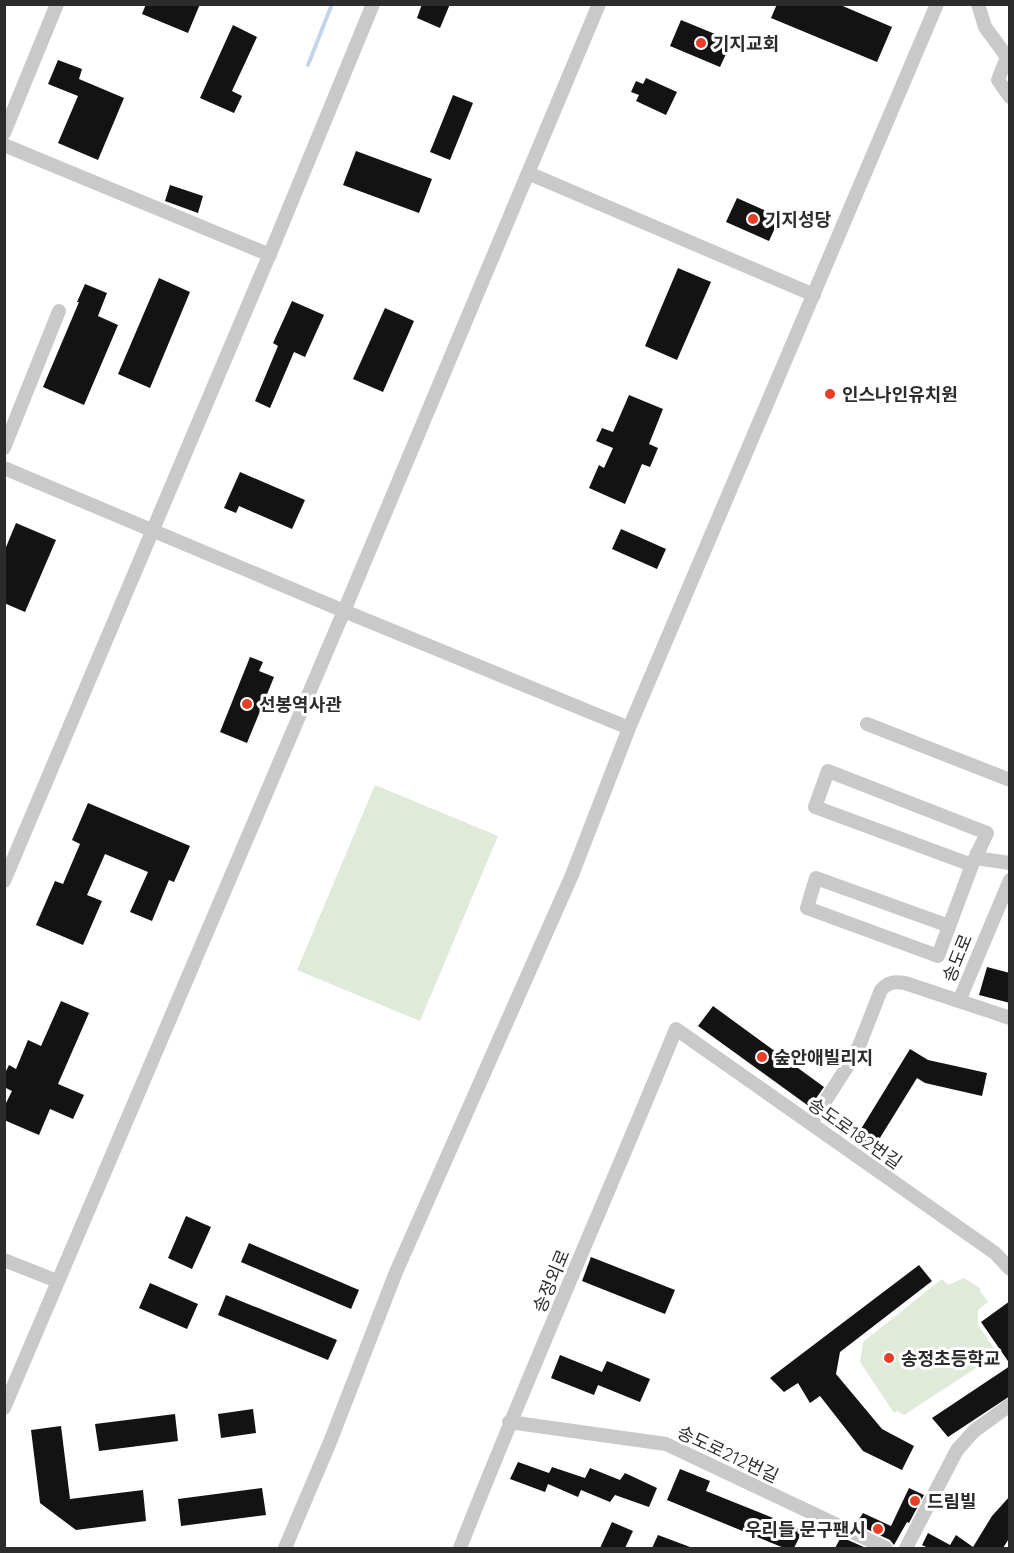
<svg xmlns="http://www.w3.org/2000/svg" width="1014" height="1553" viewBox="0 0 1014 1553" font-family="Quicksand,'Noto Sans KR',sans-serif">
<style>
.green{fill:#dfead8}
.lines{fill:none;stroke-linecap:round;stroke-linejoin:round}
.stream{stroke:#c4d5eb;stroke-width:4}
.building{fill:#131313}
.street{stroke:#c9c9c9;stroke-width:14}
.poi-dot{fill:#e93d28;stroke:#fff;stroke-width:2}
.labels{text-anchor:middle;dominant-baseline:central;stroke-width:6;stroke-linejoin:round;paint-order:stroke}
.poi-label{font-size:18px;font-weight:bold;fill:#2c2c2c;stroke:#fff;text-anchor:start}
.street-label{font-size:18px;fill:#2c2c2c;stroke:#fff}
</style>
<rect width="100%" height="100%" fill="#fff"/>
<path class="green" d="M375,785L498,836L420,1021L297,970Z
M964,1278L980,1288V1291L988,1302L978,1310V1325L996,1351L974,1363L976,1368L904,1415L897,1411L894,1413L860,1362L863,1342L942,1279L948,1285Z"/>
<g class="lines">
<path class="stream" d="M308,65L332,4"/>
</g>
<path class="building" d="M146,4H200L188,33L142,14Z
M422,4H450L440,28L417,18Z
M777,4H838L892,27L877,62L771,18Z
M681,20L732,41L720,67L670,46Z
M233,25L257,37L232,91L242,96L234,113L200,98Z
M58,60L82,69L79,79L124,98L98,160L58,143L78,96L48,84Z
M646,78L677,92L666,115L636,101L639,95L631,92L636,81L643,84Z
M453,95L473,103L450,160L430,152Z
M356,151L432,179L419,213L343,185Z
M170,185L203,196L198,213L165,201Z
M737,198L780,217L769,241L726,222Z
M678,268L711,282L677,360L645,346Z
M159,278L190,292L150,388L118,374Z
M85,284L107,293L98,316L118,325L84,405L43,387L79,302H77Z
M292,301L324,315L305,357L294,352L270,408L255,401L278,346L273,343Z
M385,308L414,321L383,392L353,379Z
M629,395L663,409L649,444L658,448L650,467L642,464L625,504L589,488L599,465L604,468L613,448L596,441L602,428L613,432Z
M240,472L305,500L292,529L239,506L236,513L224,508Z
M16,523L56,540L25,612L4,603V552Z
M621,529L666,549L657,569L612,549Z
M250,657L263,662L259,671L274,677L247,743L220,732Z
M88,803L190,846L174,882L169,880L152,921L130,912L148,872L105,854L87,895L102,901L83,945L36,925L55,881L63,884L80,844L72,840Z
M987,967L1010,973V1003L979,995Z
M61,1001L89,1013L58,1084L84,1095L73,1119L50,1109L39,1135L4,1120V1107L12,1091L4,1087V1075L9,1065L16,1069L28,1040L41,1046Z
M713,1006L824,1087L810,1107L698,1026Z
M910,1049L928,1060L987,1073L982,1096L925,1083L917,1078L870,1154L853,1142Z
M186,1216L211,1227L192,1269L168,1258Z
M249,1243L359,1290L351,1309L241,1262Z
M591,1257L675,1290L665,1314L582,1281Z
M919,1265L932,1281L840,1352L836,1374L882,1429L914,1446L902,1470L863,1451L820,1396L810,1403L798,1383L784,1392L770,1378Z
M150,1283L198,1304L187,1329L139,1308Z
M226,1295L337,1340L328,1360L218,1315Z
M1010,1301V1364L981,1322Z
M560,1355L602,1372L607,1361L650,1379L640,1402L598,1385L594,1395L551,1378Z
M1010,1366V1396L948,1437L932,1418Z
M253,1409L256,1433L221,1438L218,1414Z
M175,1414L178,1441L99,1451L95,1424Z
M61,1426L70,1499L143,1490L146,1521L76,1530L40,1503L31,1430Z
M518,1462L549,1473L552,1467L585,1478L590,1468L620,1480L625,1473L657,1488L649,1507L615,1495L610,1502L581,1490L578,1497L548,1484L545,1492L510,1479Z
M680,1469L710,1481L706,1491L803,1530L794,1548H784L667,1500Z
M262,1488L266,1515L181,1526L178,1499Z
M909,1488L924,1495L909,1523L907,1522L894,1545L890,1540L856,1524L863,1513L891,1526Z
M1010,1496V1537L1003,1548H928L922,1545L928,1533L950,1545L956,1535L973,1547L992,1516Z
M612,1522L633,1531L625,1548H600Z
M658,1535L690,1547V1548H652Z
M841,1537L866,1548H835Z"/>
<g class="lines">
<path class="street" d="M978,4L985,27L1007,57L998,80L1010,97
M4,133L57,4
M4,145L270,255
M528,173L814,295
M4,448L59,311
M4,468L344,611L629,728
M867,724L1010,780
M828,771L987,833L972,865L815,807Z
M977,853L982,859L1010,863
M1010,880L959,1001L1010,1018
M4,881L277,237L373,4
M949,926L816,878L807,908L938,956L972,865
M811,1123L847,1067L859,1046L881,990C888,982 895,981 905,983L959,1001
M4,1260L57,1281
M4,1408L344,611L599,4
M509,1422L666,1444L886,1548
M285,1548L330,1442L396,1272L572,875L629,728L937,4
M460,1548C528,1374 605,1202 676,1029L995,1253L1010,1269
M906,1548L957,1450L974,1431L1010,1405"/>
</g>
<g class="poi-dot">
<circle cx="701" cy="43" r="6"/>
<circle cx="753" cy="219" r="6"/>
<circle cx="830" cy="394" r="6"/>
<circle cx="247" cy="704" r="6"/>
<circle cx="762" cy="1057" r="6"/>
<circle cx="889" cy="1358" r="6"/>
<circle cx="915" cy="1501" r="6"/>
<circle cx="878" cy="1529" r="6"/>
</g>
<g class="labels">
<g class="poi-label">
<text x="713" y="43">기지교회</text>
<text x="765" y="219">기지성당</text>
<text x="842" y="394">인스나인유치원</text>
<text x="259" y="704">선봉역사관</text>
<text x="774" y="1057">숲안애빌리지</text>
<text x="901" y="1358">송정초등학교</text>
<text x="927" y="1501">드림빌</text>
<text x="866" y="1529" text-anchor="end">우리들 문구팬시</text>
</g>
<g class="street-label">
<text transform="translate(957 958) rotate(-68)">송도로</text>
<text transform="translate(855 1133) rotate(35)">송도로182번길</text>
<text transform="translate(551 1281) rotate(-67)">송정외로</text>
<text transform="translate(728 1454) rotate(25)">송도로212번길</text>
</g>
</g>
<rect width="1014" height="1553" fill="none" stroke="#2c2c2c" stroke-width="12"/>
</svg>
